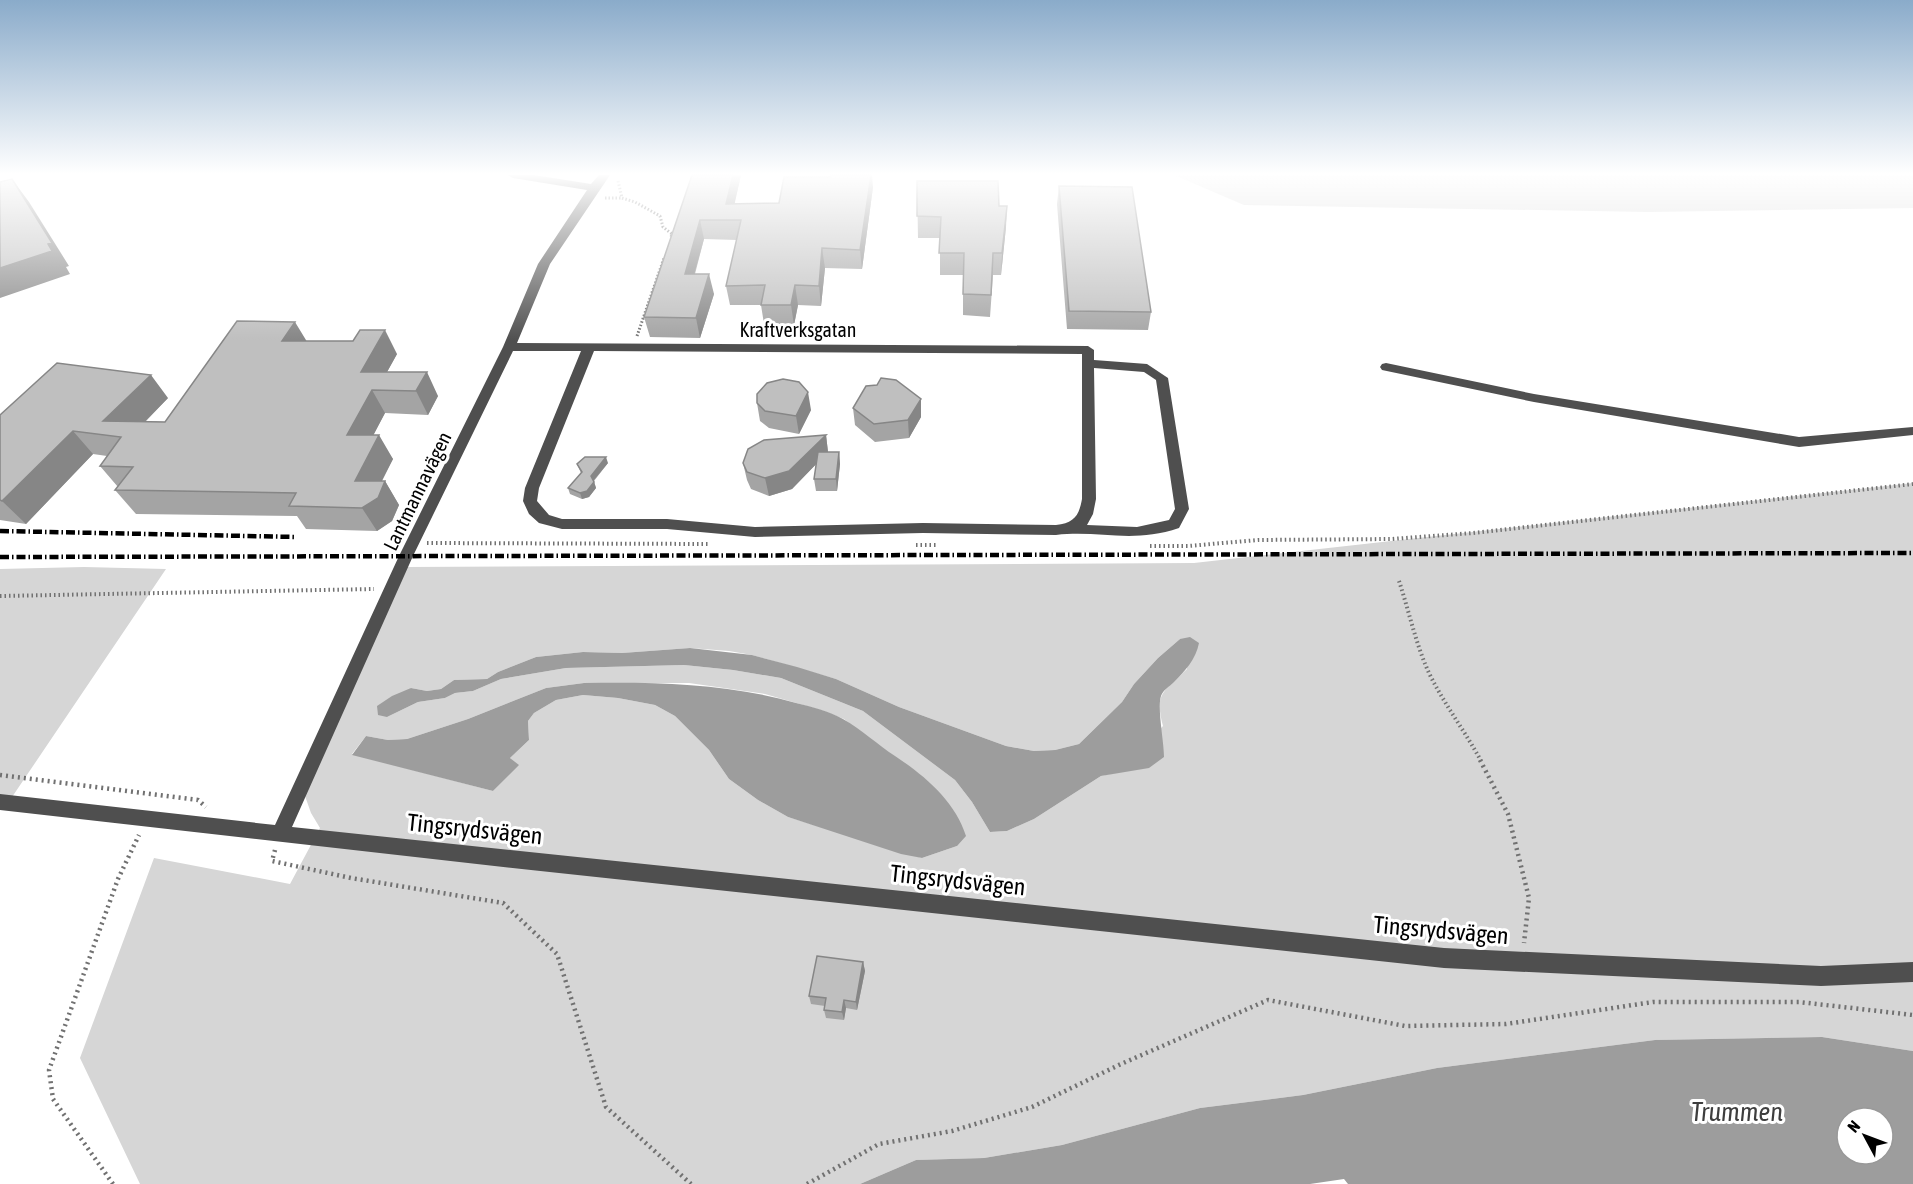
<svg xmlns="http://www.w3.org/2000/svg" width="1913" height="1184" viewBox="0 0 1913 1184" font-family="'Asap Condensed',sans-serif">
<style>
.green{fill:#d6d6d6;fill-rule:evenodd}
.water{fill:#9d9d9d;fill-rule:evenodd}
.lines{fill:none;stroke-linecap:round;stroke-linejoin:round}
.path-far2{stroke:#717171;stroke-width:3;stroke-dasharray:1.5 2;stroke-linecap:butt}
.path-far1{stroke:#717171;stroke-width:4;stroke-dasharray:1.5 3;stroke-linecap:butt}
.path{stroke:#717171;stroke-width:4.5;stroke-dasharray:2 4;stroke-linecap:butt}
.minor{fill:#4f4f4f;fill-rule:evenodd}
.rail{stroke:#000;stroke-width:4.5;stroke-dasharray:9 3 1.5 3;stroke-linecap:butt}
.wall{fill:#a4a4a4}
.shaded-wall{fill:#868686}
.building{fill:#bfbfbf;stroke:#868686;stroke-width:1.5}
.labels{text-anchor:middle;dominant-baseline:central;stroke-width:6;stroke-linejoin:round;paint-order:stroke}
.street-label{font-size:20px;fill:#000;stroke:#fff}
.near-street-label{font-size:24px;fill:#000;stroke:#fff}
.near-water-label{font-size:26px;font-style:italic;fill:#3e3e3e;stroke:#fff}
</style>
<rect width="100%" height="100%" fill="#fff"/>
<path class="green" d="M1174,175H1913V208L1648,212L1244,205Z
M1913,483V1051L1822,1037L1655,1040L1437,1068L1303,1095L1200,1108L1062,1145L984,1158L916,1160L860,1184H140L80,1058L154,858L290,884L320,828L311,813L305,796L407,567L1194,563ZM1180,639L1187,669C1164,692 1154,692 1163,726L1119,772L1101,776L1034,819L1007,831L990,832L972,802L955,780L863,711L781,678L733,670L684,665L566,668L501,679L473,691L455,693L445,698L418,702L387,717L411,688L427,691L441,689L454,680L487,679L498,672L536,657L583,652L622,653L690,648L729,651L752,655L836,679L899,707L1006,746L1034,751L1055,750L1079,744L1122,702L1134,684L1158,658ZM584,683H689L765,694L824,711L844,719L872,741L957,846L922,858L788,817L758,800L729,779L709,750L675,716L655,705L618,698L583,695L556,700L534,713L528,721L529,740L510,758L518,765L493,791L352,754L366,736L388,740L407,739L468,719L546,688Z
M84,567L166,569L8,803L0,802V569Z"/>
<path class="water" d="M1190,637L1199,643C1196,659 1185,671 1174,682C1169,687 1163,690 1161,696C1157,708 1164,741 1164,757L1149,768L1101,776L1034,819L1007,831L990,832L972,802L955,780L863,711L781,678L733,670L684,665L566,668L501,679L473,691L455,693L445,698L418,702L387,717L378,715L377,706L392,696L411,688L427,691L441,689L454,680L487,679L498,672L536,657L583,652L622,653L690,648L752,655L797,667L836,679L899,707L1006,746L1034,751L1055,750L1079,744L1122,702L1134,684L1158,658L1180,639Z
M584,683C656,682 726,683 796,703C812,707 829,711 843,719C861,729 878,745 895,756C925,776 955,801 966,836L957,846L922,858L901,854L788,817L758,800L729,779L709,750L675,716L655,705L618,698L583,695L556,700L534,713L528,721L529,740L510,758L519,765L493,791L352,755L366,736L388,740L407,739L468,719L546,688Z
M1822,1037L1913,1051V1184H1348L1344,1179L1310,1184H860L916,1160L984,1158L1062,1145L1200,1108L1303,1095L1437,1068L1655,1040ZM1847,1118H1883V1154H1847Z"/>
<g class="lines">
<path class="path-far2" d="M618,181L622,198L635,202L660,216L663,227L672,234L671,237
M605,198H622
M637,336L664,258"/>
<path class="path-far1" d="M427,543L710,544
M916,545H938
M1150,546H1188L1258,540L1392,539L1473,533L1913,484
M1399,581C1409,611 1416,645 1429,673C1444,704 1465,731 1481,761
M0,596L374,589"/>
<path class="path" d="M1480,760L1508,814L1529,898L1524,943
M0,775L198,800L206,807
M275,850L272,861L351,878L503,903L557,954L606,1107L691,1184
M113,1184L53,1099L49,1070L118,879L139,835
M807,1184L879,1144L952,1131L1032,1107L1121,1064L1268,1000L1405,1026L1506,1024L1653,1002H1799L1913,1015"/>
<path class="minor" d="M508,175H534L591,184L599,175H610L550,264L517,343L1088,346L1094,350V360L1147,364L1168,378L1189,509L1179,528C1131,544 1101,530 1056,535L923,533L755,537L667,529H562L539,523L529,514L523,501L525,488L581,351H513L413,556L292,827L1444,948L1821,966L1913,962V982L1821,986L1444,968L531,870L0,810V794L275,825L399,556L503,347L538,264L587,190L513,178ZM594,351L1082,354V499C1079,516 1074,523 1056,525L923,523L755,527L667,519H562L549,515L537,501L539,488ZM1094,368L1144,372L1156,380L1175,509L1169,520L1137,527L1087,525L1093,514L1096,499Z
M1386,363L1534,394L1799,437L1913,427V435L1799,447L1534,402L1382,370L1380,367L1382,364Z"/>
<path class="rail" d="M0,531L296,537
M0,557L1913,553"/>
</g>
<path class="wall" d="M692,175H741L734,204L779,203L873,187L862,269L825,268L821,306L798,305L794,325L764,324L761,305H730L726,286L737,240L704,239L695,274L714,294L700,338L650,337L644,317Z
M917,181L999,206L1006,227L1001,275H993L990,317L963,315V275H940V238H918Z
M1059,186L1151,312L1148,330L1067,329L1057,204Z
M306,341L397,354L387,372L438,396L428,415L385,413L373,435L393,459L381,481H385L399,505L392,521L377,531L306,529L297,516L136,514L115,490L118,487L100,466L107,456L93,454L26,524L0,520V415L168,398L146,421L165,422Z
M757,403L811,410L799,434L769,428L760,421Z
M853,408L921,417L909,438L875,442L855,425Z
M826,435L828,452H839L840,464L837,491H816L814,479L816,464L792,489L769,496L751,489L747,480L743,463Z
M608,463L594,481L596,488L589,497L582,499L570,494L568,488L581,473L577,464Z
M863,962L865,971L857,1010L846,1008L844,1020L826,1018L824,1010L825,1006L811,1004L809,996Z"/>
<path class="shaded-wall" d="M733,175H741L731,220L726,204Z
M871,175H872L873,187L862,269L860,250Z
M12,179L29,202L69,266L66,267L70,274L0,298V268Z
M1007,206L1006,227L1001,275L1002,253Z
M700,220L704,239L689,293L685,274Z
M822,248L825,268L821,306L819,286Z
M709,274L714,294L700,338L696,318Z
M795,285L798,305L794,325L791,305Z
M295,322L309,345L282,341Z
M385,330L397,354L377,390H372L385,413L361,459L347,435L361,372Z
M427,372L438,396L428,415L416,391Z
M151,375L168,398L125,442L103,421Z
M808,392L811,410L799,434L796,416Z
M921,399V417L909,438L908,420Z
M73,431L93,454L26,524L2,501Z
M379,435L393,459L371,503L385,481L399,505L392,521L377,531L362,508L355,481Z
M826,435L828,452L792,489L769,496L765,478Z
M839,452L840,464L837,491L836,479Z
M606,457L608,463L593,481L591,476Z
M594,482L596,488L589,497L582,499L580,493Z
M863,962L865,971L857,1010L856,1002Z
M844,1000L846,1008L844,1020L842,1012Z"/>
<path class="building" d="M692,175H733L726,204L779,203L784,177H830L831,175H871L860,250L822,248L819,286L795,285L791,305H761L765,285L726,286L741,220H700L685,274H709L696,318L644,317Z
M12,179L52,243L48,244L52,251L0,268V182Z
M917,181H998L999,206H1007L1002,253H993L991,295L963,294L964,253H939L941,217L917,216Z
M1059,186L1132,187L1151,312L1069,311Z
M237,321L295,322L282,341H353L360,330H385L361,372H427L416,391L372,390L347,435H379L355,481H385L378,498L362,508L289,506L296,493L115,490L133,467L100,466L121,437L73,431L2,501L0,500V415L57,363L151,375L103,421L165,422Z
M881,378L896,380L921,399L908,420L874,424L853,408L866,386L877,385Z
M783,379L799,382L808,392L796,416L765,411L757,403V394L767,383Z
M826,435L789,471L765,478L747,472L743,463L748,449L764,440Z
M818,452H839L836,479H814Z
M585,457H606L591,476L594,482L587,491L580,493L568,488L582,472L577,464Z
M817,956L863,962L856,1002L844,1000L842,1012L824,1010L826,998L809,996Z"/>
<linearGradient id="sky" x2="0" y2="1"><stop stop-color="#8aabca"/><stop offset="0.51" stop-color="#fff"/><stop offset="1" stop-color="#fff" stop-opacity="0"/></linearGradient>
<rect width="1913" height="341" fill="url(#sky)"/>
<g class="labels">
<g class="street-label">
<text x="798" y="329">Kraftverksgatan</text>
<text transform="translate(417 491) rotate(-64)">Lantmannavägen</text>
</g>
<g class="near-street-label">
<text transform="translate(475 829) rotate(6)">Tingsrydsvägen</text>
<text transform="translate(958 880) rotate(6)">Tingsrydsvägen</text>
<text transform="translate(1441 930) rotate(5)">Tingsrydsvägen</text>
</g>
<g class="near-water-label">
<text x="1737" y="1112">Trummen</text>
</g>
</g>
<g transform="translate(1865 1136) rotate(311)"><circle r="28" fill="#ffffff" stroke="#999999" stroke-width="1.5"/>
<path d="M0-4.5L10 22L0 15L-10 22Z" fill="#000000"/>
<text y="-9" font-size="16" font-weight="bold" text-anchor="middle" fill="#000000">N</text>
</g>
</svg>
